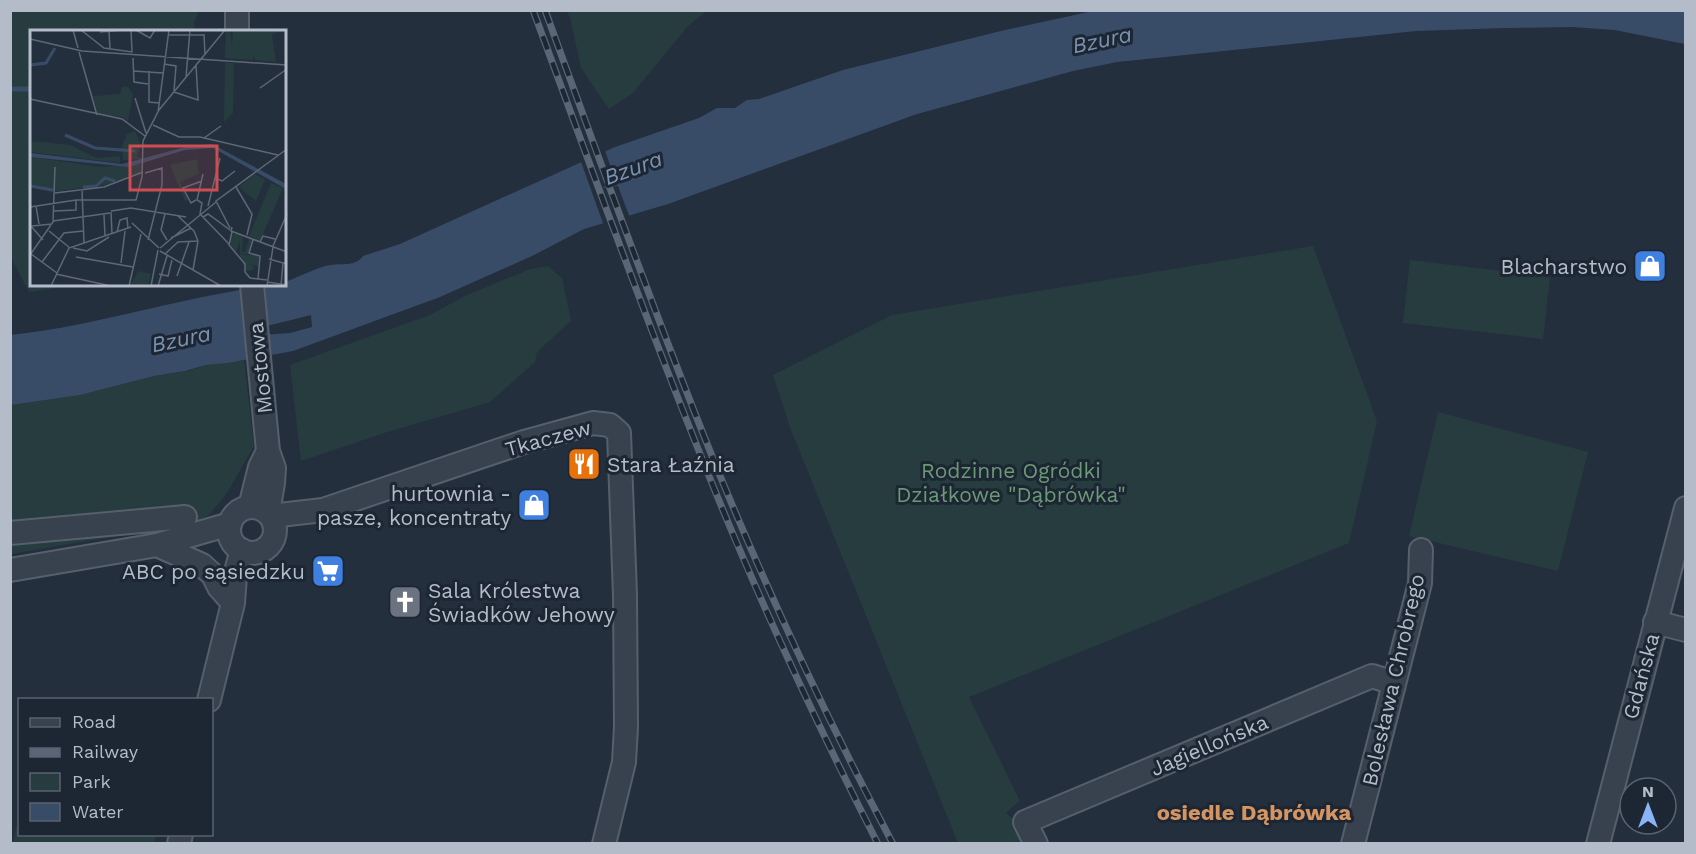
<svg xmlns="http://www.w3.org/2000/svg" width="1696" height="854" viewBox="0 0 1696 854" font-family="'Work Sans',sans-serif">
<style>
.green{fill:#263c3f}
.water{fill:#394c67;fill-rule:evenodd}
.pier{fill:#242f3e}
.lines{fill:none;stroke-linecap:round;stroke-linejoin:round}
.stream{stroke:#394c67;stroke-width:5}
.minor-casing{stroke:#565f6c;stroke-width:26}
.minor{stroke:#38414e;stroke-width:22}
.rail-casing{stroke:#5a6575;stroke-width:7}
.rail{stroke:#1d2633;stroke-width:4.5;stroke-dasharray:14;stroke-linecap:butt}
.labels{text-anchor:middle;dominant-baseline:central;stroke-width:6;stroke-linejoin:round;paint-order:stroke}
.poi-label{font-size:21px;fill:#b4bcc9;stroke:#1d2633;text-anchor:end}
.street-label{font-size:21px;fill:#b4bcc9;stroke:#1d2633}
.park-label{font-size:21px;fill:#6b9a76;stroke:#1d2633}
.water-label{font-size:22px;font-style:italic;fill:#7c92b1;stroke:#1d2633}
.neighbourhood-label{font-size:22px;font-weight:bold;fill:#d59563;stroke:#1d2633}
.inset-river{fill:none;stroke:#394c67;stroke-width:3}
.inset-road{fill:none;stroke:#5e6776;stroke-width:1.5}
.view{fill:#ce4d50;fill-opacity:0.15;stroke:#ce4d50;stroke-width:3}
.inset-edge{fill:none;stroke:#b4bcc9;stroke-width:3}
</style>
<rect width="100%" height="100%" fill="#242f3e"/>
<path class="green" d="M10,11H199L194,23L195,31L32,32V285H66L63,287L29,292L11,258Z
M566,11H707L688,26L633,93L609,109L581,68L570,17Z
M1313,246L1377,421L1349,543L969,697L1020,801L1011,808L1006,813L1015,821L1026,843H958L791,430L773,375L892,315Z
M1410,260L1550,277L1543,339L1403,323Z
M548,266L562,278L571,321L537,352L535,362L490,402L384,433L301,461L290,365L430,315L465,296L530,269Z
M244,360L254,446L227,493L209,515L193,523L11,554L10,405L80,395L154,376L188,371L206,365Z
M1438,412L1588,452L1558,571L1409,536Z
M16,827H19L20,834L156,835L154,843H13Z"/>
<path class="water" d="M1093,11H1685V44L1615,30L1572,27L1504,28L1416,31L1117,62L1073,71L917,114L668,204L584,229L532,256L440,297L293,351L227,363L206,365L185,371L154,376L80,395L11,405L10,335C79,328 145,308 213,295C237,291 260,285 285,285V282C299,277 317,267 331,265C343,263 355,267 363,256L400,244L615,147L699,118L717,108H735L747,100L759,99L843,70L1005,30ZM311,315L312,327L290,333L248,336L267,326Z"/>
<path class="pier" d="M604,148L616,182L601,188L618,186L630,218L604,226L580,159Z"/>
<g class="lines">
<path class="stream" d="M10,89H32"/>
<defs>
<path id="minor" d="M237,32V10
M252,285L268,451L274,468L273,483L268,513
M250,507L260,467L267,453
M229 530a23 23 0 1 1 46 0a23 23 0 1 1-46 0Z
M271,516L323,510L524,442L593,423L610,425L619,433L625,595L626,727L624,762L604,844
M10,533L185,517
M157,545L202,565L213,575L219,587L233,603
M10,570L157,545L230,524
M1655,622L1686,630
M209,700L233,603L235,575L242,550
M179,844L181,834
M1036,844L1025,822L1372,676L1394,683
M1353,844L1420,583L1421,550
M1598,844L1686,508"/>
</defs>
<use href="#minor" class="minor-casing"/>
<use href="#minor" class="minor"/>
<defs>
<path id="rail" d="M533,10C597,183 659,357 730,527C775,634 825,740 878,844
M545,10C600,161 654,312 714,461C767,591 827,719 893,844"/>
</defs>
<use href="#rail" class="rail-casing"/>
<use href="#rail" class="rail"/>
</g>
<defs>
<symbol id="shop-square" viewBox="-11 -11 22 22"><rect x="-9" y="-9" width="18" height="18" rx="4" fill="#3f7fe0" stroke="#1d2633"/><path d="M-5-2.5h2.3a2.7 3.5 0 0 1 5.4 0H5L5.5 6h-11ZM-1.5-2.5h3a1.5 2.3 0 0 0-3 0Z" fill="#fff"/></symbol>
<symbol id="restaurant-square" viewBox="-11 -11 22 22"><rect x="-9" y="-9" width="18" height="18" rx="4" fill="#e8710a" stroke="#1d2633"/><path d="M-5-6h1v4h1v-4h1v4h1v-4h1v5L-1.5 .5V6h-2V.5L-5-1ZM5-6V6H3V1.5H1.5Q1.5-4 5-6Z" fill="#fff"/></symbol>
<symbol id="supermarket-square" viewBox="-11 -11 22 22"><rect x="-9" y="-9" width="18" height="18" rx="4" fill="#3f7fe0" stroke="#1d2633"/><path d="M-6-5.5h2.5l.6 2H6L4.5 2H-2.5L-4.4-4H-6ZM-1.5 3.2a1.3 1.3 0 1 0 .1 0ZM3 3.2a1.3 1.3 0 1 0 .1 0Z" fill="#fff"/></symbol>
<symbol id="church-square" viewBox="-11 -11 22 22"><rect x="-9" y="-9" width="18" height="18" rx="4" fill="#6b7280" stroke="#1d2633"/><path d="M-1.2-6h2.4v3.5h3.3v2.4h-3.3V6h-2.4V-.1h-3.3v-2.4h3.3Z" fill="#fff"/></symbol>
</defs>
<g fill-rule="evenodd">
<use href="#shop-square" x="1631" y="247" width="38" height="38"/>
<use href="#restaurant-square" x="565" y="445" width="38" height="38"/>
<use href="#shop-square" x="515" y="486" width="38" height="38"/>
<use href="#supermarket-square" x="309" y="552" width="38" height="38"/>
<use href="#church-square" x="386" y="583" width="38" height="38"/>
</g>
<g class="labels">
<g class="poi-label">
<text x="1627" y="266">Blacharstwo</text>
<text x="607" y="464" text-anchor="start">Stara Łaźnia</text>
<text x="511" y="493">hurtownia -<tspan x="511" dy="24">pasze, koncentraty</tspan></text>
<text x="305" y="571">ABC po sąsiedzku</text>
<text x="428" y="590" text-anchor="start">Sala Królestwa<tspan x="428" dy="24">Świadków Jehowy</tspan></text>
</g>
<g class="street-label">
<text transform="translate(260 368) rotate(-96)">Mostowa</text>
<text transform="translate(548 438) rotate(-15)">Tkaczew</text>
<text transform="translate(1641 676) rotate(-75)">Gdańska</text>
<text transform="translate(1393 680) rotate(-77)">Bolesława Chrobrego</text>
<text transform="translate(1209 745) rotate(-23)">Jagiellońska</text>
</g>
<g class="park-label">
<text x="1011" y="470">Rodzinne Ogródki<tspan x="1011" dy="24">Działkowe "Dąbrówka"</tspan></text>
</g>
<g class="water-label">
<text transform="translate(1102 40) rotate(-12)">Bzura</text>
<text transform="translate(633 168) rotate(-20)">Bzura</text>
<text transform="translate(181 339) rotate(-12)">Bzura</text>
</g>
<g class="neighbourhood-label">
<text x="1254" y="812">osiedle Dąbrówka</text>
</g>
</g>
<g transform="translate(30 30)">
<rect width="256" height="256" fill="#242f3e"/>
<path d="M196,0L200,1L202,15L203,0H250L242,5L246,32L225,30L223,24V30L195,28ZM195,33H204L203,83L194,92ZM92,57H98L103,64L98,92L92,87L68,84L63,66L90,64ZM105,101L111,115L107,126L112,129L93,130L92,116L97,104ZM0,111L41,115L66,128L90,126V133L0,122ZM0,127L72,137L113,134L111,142L81,154L21,162L0,157ZM167,129L169,144L150,152L158,170L155,171L140,135ZM225,144L235,150L226,171L209,157ZM241,153L253,158L230,211L219,206ZM207,203L213,206L212,222H215L219,208L223,210L218,224L211,225H229L228,236L220,234L224,236L223,240L216,241L210,226V210L206,222L200,216L202,205ZM108,241L121,244L118,256H100Z" fill="#263c3f"/>
<path d="M182,114L256,154V159L183,118L155,120L99,137L0,127V123L92,134L159,116Z" fill="#394c67"/>
<path class="inset-river" d="M0,35L16,33L25,18M35,105L65,118L105,121M0,156L23,160M53,157L66,156L75,148L85,151"/>
<path class="inset-road" d="M43,0L48,18M51,0L74,18L102,22L101,0M106,0L120,8L125,0M79,1L80,19M70,2L93,0M174,4L175,25M138,5H174M0,9L52,21L257,35M49,22L67,85M103,28L104,52L118,54M134,34L146,36L144,61M103,41L133,43M119,41V72L129,73M156,47L160,0M230,58L257,39M144,62L168,70L166,35M105,68L116,103M0,69L92,89L115,106M128,82L139,0M123,95L149,107H170L248,125M174,108L191,96M115,143L132,138V155L118,210M173,144L167,170L172,173L170,184L199,214M112,147L113,111L129,80L195,0M185,148L192,151L205,141M206,157L222,184L217,205M52,159L54,213M25,163L74,157L113,142M166,170L161,173L153,158L172,151M6,176L9,194M178,176L190,128M0,177L46,170H106L112,147M24,181L46,180V170M81,181L101,178L156,187M81,182L82,204M135,184L131,200L137,210M74,185L75,206M148,186L164,201L168,211M173,187L178,184L200,200M23,191L80,183M102,193L129,218M0,195L13,210M2,196L22,194M202,197L201,201L257,222M200,198L186,171L257,119M19,201L40,218M87,202L90,190L97,188L98,198M202,202L199,215L215,234V242L220,248L237,250M141,208L161,198M223,210L219,223L230,226L228,249M230,212L233,206L245,209M243,216L257,184M43,218L57,221L79,207M130,218L186,172M130,221L191,256M1,224L27,243M135,224L148,212L168,211M0,225L23,192L25,137M46,227L103,237M239,229L257,234M12,232L34,203L53,201M91,233L95,201M163,240L168,211M26,244L81,256M129,244L138,246L142,230M147,246L159,212M237,252L257,255M21,256L39,218L101,197M99,256L111,204M121,256L128,220M128,256L137,226M237,256L243,217M251,256L253,233"/>
<path class="view" d="M100,116H187V160H100Z"/>
<rect width="256" height="256" class="inset-edge"/>
</g>
<rect width="1696" height="854" fill="none" stroke="#b4bcc9" stroke-width="24"/>
<rect x="18" y="698" width="195" height="138" fill="#1d2633" stroke="#59626f" stroke-width="1.5"/>
<rect x="30" y="718" width="30" height="9" fill="#38414e" stroke="#59626f" stroke-width="1.5"/>
<text x="72" y="728" font-size="18" fill="#b4bcc9">Road</text>
<rect x="30" y="748" width="30" height="9" fill="#5a6575" stroke="#59626f" stroke-width="1.5"/>
<text x="72" y="758" font-size="18" fill="#b4bcc9">Railway</text>
<rect x="30" y="773" width="30" height="18" fill="#263c3f" stroke="#59626f" stroke-width="1.5"/>
<text x="72" y="788" font-size="18" fill="#b4bcc9">Park</text>
<rect x="30" y="803" width="30" height="18" fill="#394c67" stroke="#59626f" stroke-width="1.5"/>
<text x="72" y="818" font-size="18" fill="#b4bcc9">Water</text>
<g transform="translate(1648 806)"><circle r="28" fill="#1d2633" stroke="#59626f" stroke-width="1.5"/>
<path d="M0-4.5L10 22L0 15L-10 22Z" fill="#8ab4f8"/>
<text y="-9" font-size="16" font-weight="bold" text-anchor="middle" fill="#b4bcc9">N</text>
</g>
</svg>
